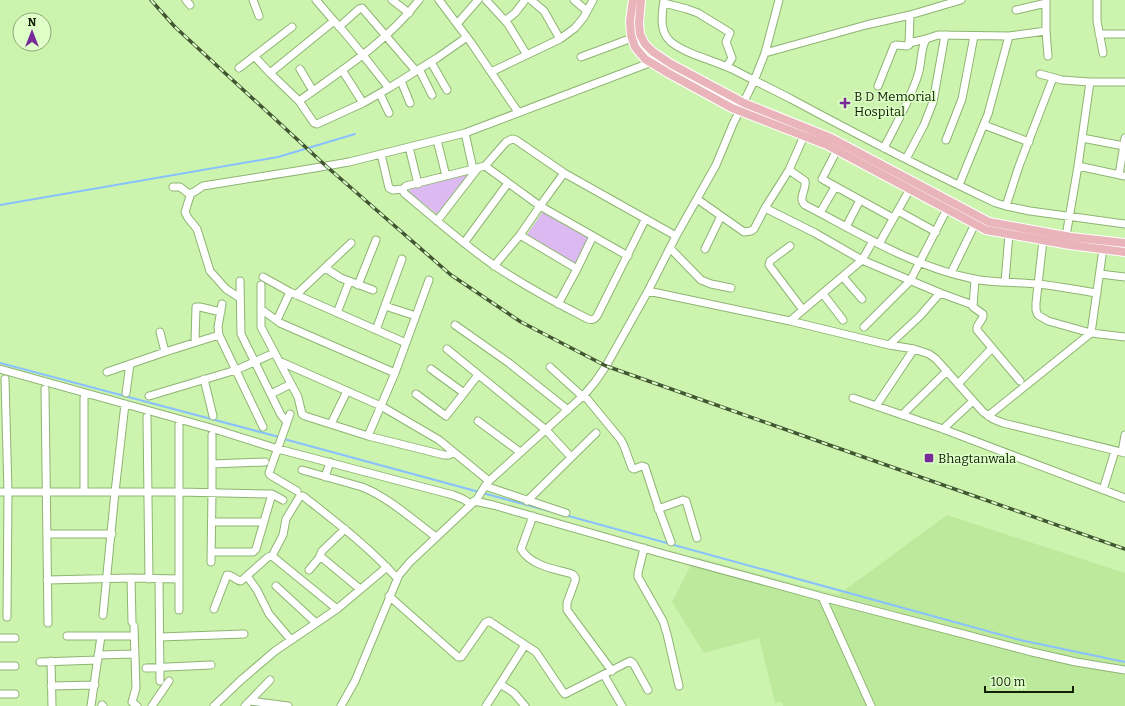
<svg xmlns="http://www.w3.org/2000/svg" width="1125" height="706" viewBox="0 0 1125 706" font-family="Bitter,serif">
<style>
.built{fill:#bde99d}
.green{fill:#ddb9f2}
.lines{fill:none;stroke-linecap:round;stroke-linejoin:round}
.stream{stroke:#89c0ff;stroke-width:2}
.minor-casing{stroke:#8eb472;stroke-width:9}
.major-casing{stroke:#fff;stroke-width:10}
.minor{stroke:#fff;stroke-width:7}
.major{stroke:#e9b5bb;stroke-width:8}
.rail-casing{stroke:#415631;stroke-width:3.5}
.rail{stroke:#deffc8;stroke-width:2;stroke-dasharray:6;stroke-linecap:butt}
.poi-dot{fill:#782a9b;stroke:#deffc8;stroke-width:1.5}
.labels{text-anchor:middle;dominant-baseline:central;stroke-width:3;stroke-linejoin:round;paint-order:stroke}
.poi-label{font-size:13px;fill:#111f05;stroke:#deffc8;text-anchor:start}
</style>
<rect width="100%" height="100%" fill="#ccf4af"/>
<path class="built" d="M947,515L1125,573V706H783L782,702L775,703L759,638L704,653L672,602L695,557L838,595Z"/>
<path class="green" d="M466,175L467,177L438,215L409,192L410,189Z
M544,210L591,236L576,265L526,236Z"/>
<g class="lines">
<path class="stream" d="M0,205L278,157L355,134
M0,363L279,437
M284,439L549,511
M565,515L1020,640L1125,662"/>
<defs>
<path id="minor" d="M186,0L190,5
M253,0L259,16
M316,0L334,21
M392,0L409,13
M419,0C387,42 342,70 299,101L270,73L334,21C354,42 371,66 389,88L437,58L467,37
M439,0L472,44L518,112
M486,0L508,24L527,55
M531,0L544,11L560,39
M574,0L587,11
M664,0C662,13 659,31 670,41C684,54 717,61 736,71C755,81 774,90 793,100C860,136 927,171 996,203L1006,206L1030,211L1125,224
M1097,0V21L1103,53
M664,3L687,9L698,13L729,32L730,33L726,42L732,58L727,66
M1016,10L1046,3
M506,20L515,13L525,0
M457,24L478,0
M339,27L359,9L362,8L416,71
M1046,31L1048,56
M1099,34H1125
M909,43L926,39
M765,53L779,0
M254,56L270,73
M581,57L632,38
M431,62L447,90
M239,68L292,27
M300,69L313,91
M419,69L432,95
M342,70L363,103
M491,72L560,39L575,28L584,17L593,0
M1040,74L1062,80L1090,82
M401,81L410,103
M878,86L894,46L896,45L907,46L909,45L910,15
M380,94L389,113
M299,101L314,123L317,124L363,103L389,88
M984,125L1029,142
M465,133L473,169
M804,136L789,170L805,181C807,190 797,198 805,205C859,233 913,267 974,279C994,283 1016,282 1037,284C1057,286 1077,290 1097,293
M1082,138L1124,146
M437,140L446,176
M946,140L962,99L974,36
M409,147L418,184
M884,148C896,124 910,100 918,75C922,63 920,50 926,39L938,35L1009,36
M837,150L822,179L893,218
M381,154L389,188L393,190L403,189
M906,159L924,125L933,102L945,35
M485,166L540,206L628,256
M1078,166L1125,176
M1119,175L1125,138
M959,185L988,114L1009,36L1046,31V0
M173,187H180L189,194L194,192L203,186L309,169L349,162L465,133L652,62
M191,193L185,212L188,218L197,229L210,271L226,289L240,298
M697,199L744,232L751,231L754,229L765,208L789,170
M1006,206L1019,166L1053,78
M765,208L815,233L862,260L790,321
M898,211L936,232
M820,213L835,187
M645,220L597,316C594,320 592,320 588,319C556,303 525,286 495,266C463,244 434,218 404,193L403,189L406,186L485,166L506,142L512,139L516,140L564,173L676,236
M437,221L478,168
M846,227L860,200
M520,235L577,269
M1066,236L1078,166L1090,82H1125
M1043,240L1036,303V310L1038,315L1048,321L1091,333L1103,249
M873,241L862,260L940,293L973,305
M464,243L508,183
M879,244L910,189
M790,246L770,261L769,265L803,310
M670,248L701,280L711,284L731,288
M705,249L721,216
M494,266L520,235L540,206L564,173
M325,268L341,278L373,290
M951,273L975,224
M1100,274L1125,277
M263,277L290,292L406,343
M843,277L862,299
M975,279L973,307L983,314C984,321 976,323 977,330L1020,381
M240,281L241,334L281,415L287,422
M1005,282L1009,234
M261,285V327L298,397L302,414L305,416L368,436L444,455H449L453,452
M358,285L376,240
M648,291L790,321L889,345L914,349L929,354L936,359L983,412L993,419L1003,423L1125,453
M823,294L843,320
M296,295L351,243
M558,304L577,269L593,236
M385,306L416,316
M261,309L280,323L395,373
M337,313L349,282
M277,320L290,292
M455,325L509,363L568,410
M864,327L910,281L947,209
M376,330L402,259
M160,332L165,352
M219,335L218,327L222,304
M195,342L196,307H200L221,312
M889,345L920,316L940,293
M447,349L546,430L571,457
M279,361L381,406L439,440L489,481
M550,367L582,396
M0,369L211,428L278,449L453,495L463,499L471,504
M431,369L464,393
M107,372L165,352L219,335L263,427
M5,379L8,492L7,617
M204,379L213,416
M958,384L992,348
M45,389L48,623
M126,393L130,364
M271,394L291,384
M416,394L446,416L478,375
M584,395L621,440L624,446L632,468L634,469L642,466L645,467L658,507L671,542
M149,396L236,370L274,353
M84,398V492
M853,398L943,429L1125,498
M876,406L914,349
M290,414L269,473L270,475L297,491
M902,415L947,371
M988,416L1091,333L1125,337
M147,417L149,579
M478,421L520,452
M331,424L347,391
M943,429L973,401
M368,436L395,373L429,280
M1122,452L1125,435
M212,464L265,462
M302,470L362,487C388,497 413,520 436,537
M325,477L330,462
M485,486L566,513
M1103,490L1115,451
M0,492H179L268,494H272L283,500
M474,501L493,505L664,554L822,597L871,706
M527,501L596,433
M658,509L683,500L686,501L697,538
M533,516L521,549C531,566 555,569 572,574C575,576 576,578 575,581L567,603V610L612,671
M212,522H264
M47,534H112
M644,548L638,573V577L663,621L667,634L679,686
M212,552H253L256,549L272,494
M272,556L283,535L286,519L300,496H303C336,522 369,547 397,578
M320,556L360,589
M211,562L212,492V435
M309,570L319,558L322,551L345,529
M247,576L257,590L269,614L291,640
M131,578L132,622
M159,579L160,681
M47,580L131,578L179,579
M276,586L316,623
M389,596L458,657H461L462,656L485,623L489,621L536,652L563,692L565,694L630,661L633,663L648,690
M822,597L1032,652L1076,662L1125,670
M214,609L227,575C233,575 236,581 241,581L268,557L272,556L337,609
M179,610V425
M103,615L115,492L125,404
M134,626L136,688L132,702L137,706
M67,636H134
M160,637L244,634
M0,638H15
M98,655L135,654
M51,661L52,706
M40,662L98,660
M0,666H15
M146,668L211,665
M604,675L622,706
M500,684L514,693L525,706
M51,686L95,685
M0,694H15
M250,701L288,706
M102,705L103,706
M91,706L101,636
M152,706L169,681
M214,706L240,681L275,651L337,609L387,567
M245,706L270,680
M341,706L355,681L399,575L410,562L477,499L485,486L489,481L584,395L595,382L606,366L648,291L676,236L716,165L733,124L754,81L765,53L866,25L910,15L961,0
M486,706L525,645"/>
<path id="major" d="M633,0L630,21L631,35L635,47L645,59L668,73L732,108L827,145L986,230L1070,245L1125,252
M641,0L639,23L640,34L645,44L653,52L671,64L744,103L831,138L989,222L1071,237L1125,243"/>
</defs>
<use href="#minor" class="minor-casing"/>
<use href="#major" class="major-casing"/>
<use href="#minor" class="minor"/>
<use href="#major" class="major"/>
<defs>
<path id="rail" d="M151,0L175,27L326,166L451,275L521,322L606,366L832,446L1125,549"/>
</defs>
<use href="#rail" class="rail-casing"/>
<use href="#rail" class="rail"/>
</g>
<g class="poi-dot">
<path d="M843 97h4v4h4v4h-4v4h-4v-4h-4v-4h4z"/>
<rect x="924" y="453" width="10" height="10" rx="2"/>
</g>
<g class="labels">
<g class="poi-label">
<text x="854" y="96">B D Memorial<tspan x="854" dy="15">Hospital</tspan></text>
<text x="938" y="458">Bhagtanwala</text>
</g>
</g>
<g transform="translate(32 32)"><circle r="19" fill="#deffc8" stroke="#8ca57a"/>
<path d="M0-3L7 15L0 10L-7 15Z" fill="#782a9b"/>
<text y="-6" font-size="11" font-weight="bold" text-anchor="middle" fill="#111f05">N</text>
</g>
<path d="M985 686v6h88v-6" fill="none" stroke="#111f05" stroke-width="2"/>
<text x="991" y="686" font-size="12" fill="#111f05" stroke="#deffc8" stroke-width="3" paint-order="stroke">100 m</text>
</svg>
